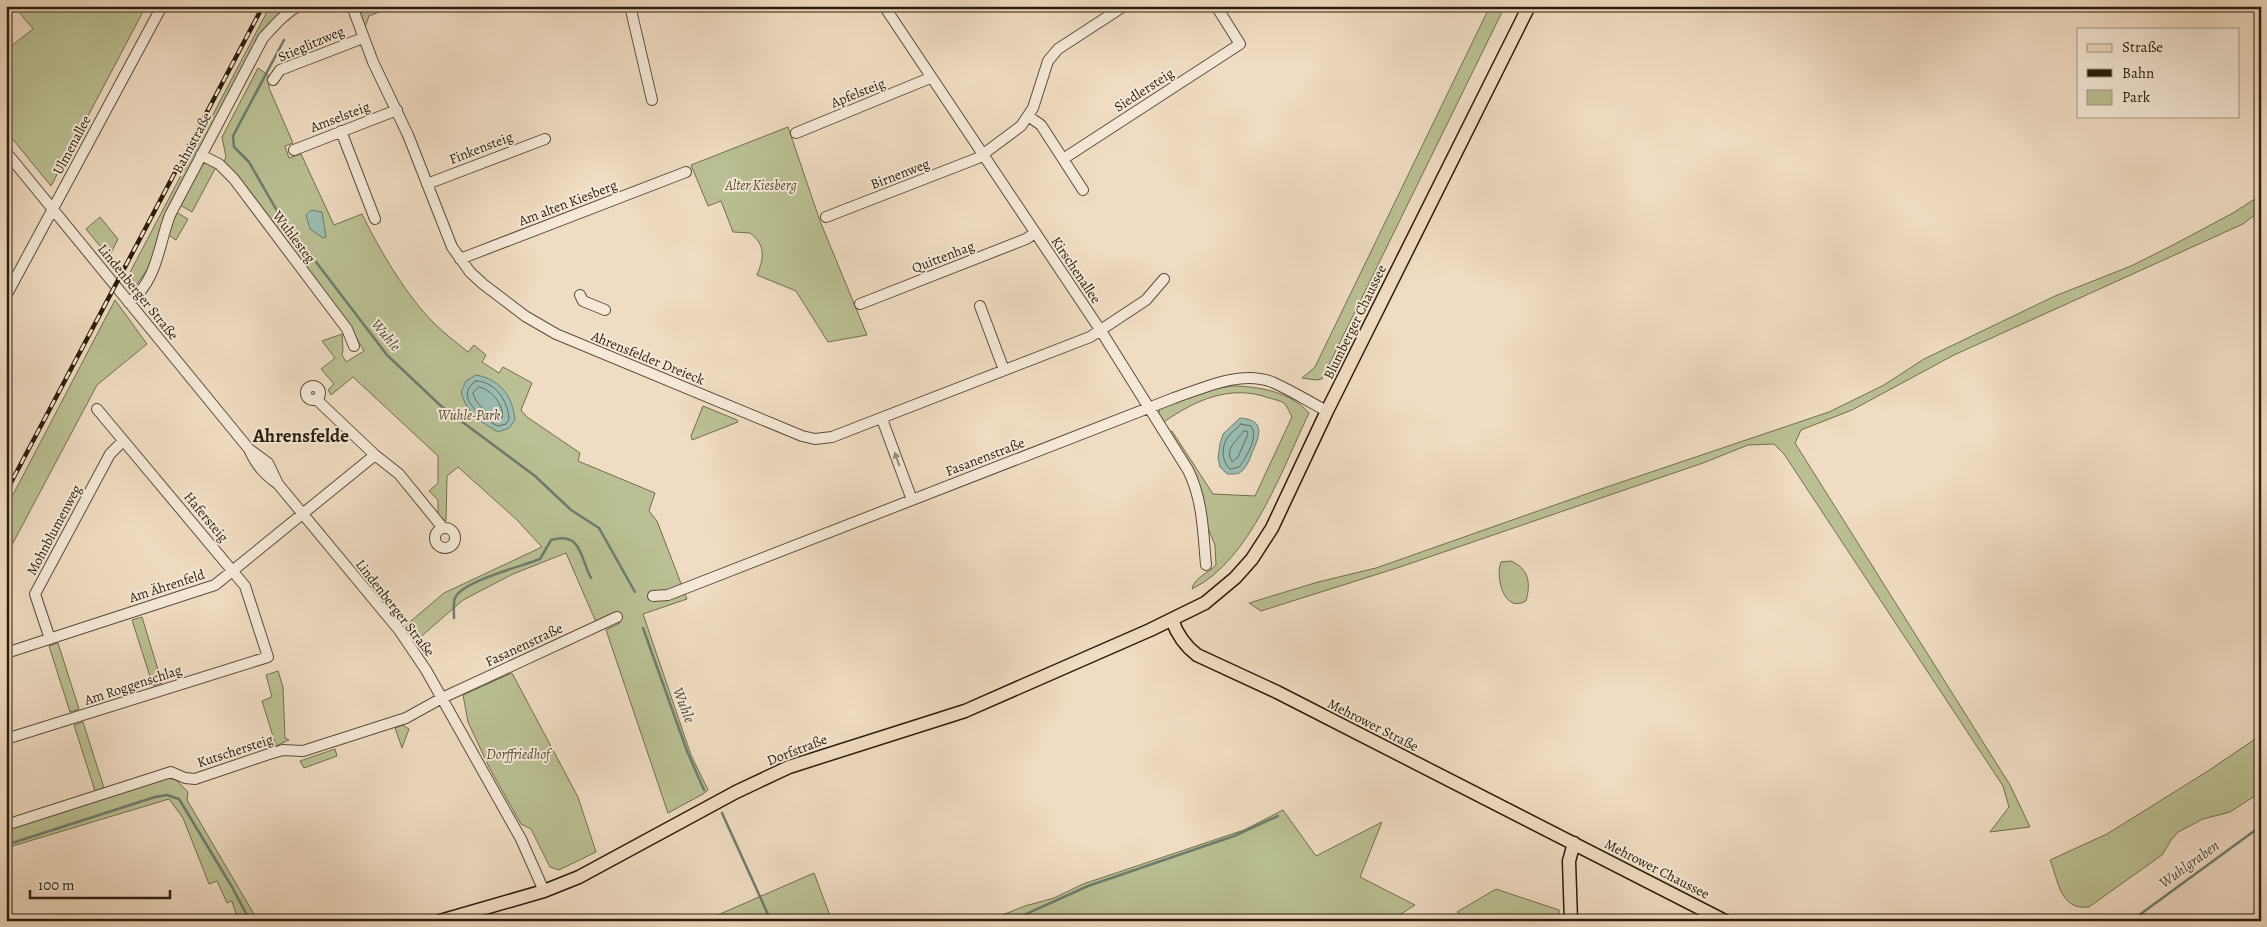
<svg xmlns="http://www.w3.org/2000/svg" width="2267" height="927" viewBox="0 0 2267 927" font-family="Alegreya,serif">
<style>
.green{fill:#bac093;stroke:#736e4f}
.water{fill:#9abcb2;stroke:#6e7c6f}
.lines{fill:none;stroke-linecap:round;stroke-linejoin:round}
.shore{stroke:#636c5e;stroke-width:1}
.stream{stroke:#6e7c6f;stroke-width:2.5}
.minor-casing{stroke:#5d4c39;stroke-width:12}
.major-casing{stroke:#2c1c0b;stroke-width:15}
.minor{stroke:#f5e8d7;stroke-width:10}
.major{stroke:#f0dcc2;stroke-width:12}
.rail-casing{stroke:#2c1c0b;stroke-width:4.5}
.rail{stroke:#f5e8d7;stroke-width:2.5;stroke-dasharray:8;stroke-linecap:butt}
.oneway{fill:#9b8c7b}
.labels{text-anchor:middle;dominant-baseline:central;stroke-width:4;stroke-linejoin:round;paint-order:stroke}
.street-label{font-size:14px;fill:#2c1c0b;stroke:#f5e8d7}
.park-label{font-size:14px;font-style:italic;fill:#574d34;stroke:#f5e8d7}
.water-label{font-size:15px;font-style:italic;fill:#4d4c3d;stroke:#f5e8d7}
.district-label{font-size:19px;font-weight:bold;fill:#2c1c0b;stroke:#f5e8d7}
</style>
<rect width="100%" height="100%" fill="#f0dcc2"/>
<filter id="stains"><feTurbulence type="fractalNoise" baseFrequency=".004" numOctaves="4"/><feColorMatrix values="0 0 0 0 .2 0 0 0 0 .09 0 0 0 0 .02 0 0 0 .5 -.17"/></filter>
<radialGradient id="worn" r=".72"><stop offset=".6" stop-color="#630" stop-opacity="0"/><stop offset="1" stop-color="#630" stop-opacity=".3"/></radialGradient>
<path class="green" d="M14,6H146L51,186L6,131V50L33,29Z
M270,6H289L272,21L150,266L134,288L126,280Z
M358,6H380L376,7L378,11H382L369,16L365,27Z
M1490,6H1505L1322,379L1316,380L1302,378L1315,367Z
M258,68L268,75L269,88L293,143L285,146L289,158L301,154L334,225L362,214C379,249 407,297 435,324C445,334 457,343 468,352L474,345L486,355L482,362L499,373L503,367L532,383L521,410L527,417L580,453L578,461L655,493L649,511L657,521L687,599L643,614L691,755L708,790L703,794L668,813L606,630L620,623L615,613L596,622L566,553L513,574L463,600L417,640L405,626L444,593L542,547L516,519L458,467L447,476L446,521L438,516V500L429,491L438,483V456L353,377L331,395L328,390L334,384L321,369L335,358L322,341L342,334L343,350L342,355L346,362L364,351L352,330L223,163L226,157L222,137Z
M788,127L820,221L867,335L828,342L796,291L757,275C764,258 766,245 750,233L733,232L721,201L708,206L691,165Z
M203,160L216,167L192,212L180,205Z
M2261,195V210L2243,224L1954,355L1852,410L1801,430L1795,443L2010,785L2030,827L1990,832L2009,807L2003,786L1784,454L1774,444L1748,445L1703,463L1400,567L1261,611L1249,603L1318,582L1376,568L1589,493L1829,412L1884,385L1924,359L2055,296L2131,266L2173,245L2233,213Z
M176,212L188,219L176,240L168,235Z
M100,217L118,239L109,257L86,229Z
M115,300L147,344L97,385L6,556V508Z
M1232,386C1258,386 1291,392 1309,413C1282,469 1251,560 1192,589C1194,578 1208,573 1216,565L1215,545L1168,433L1172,431L1213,494L1255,496L1292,417C1290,413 1287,406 1284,403C1281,401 1273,399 1269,398C1231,384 1195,400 1164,422L1158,416L1160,408L1215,389Z
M703,406L737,420L738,422L692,440L691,436Z
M1511,561C1529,569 1531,583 1526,601C1504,614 1495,577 1501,562Z
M142,617L162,683L153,686L132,620Z
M58,643L79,709L70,712L49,646Z
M278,671L283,687L285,738L289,740L276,746L262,701L272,697L266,675Z
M512,673L578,797L596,852L559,870L550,867L531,829L521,824L489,767L468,722L463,695Z
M83,722L104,788L95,791L74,725Z
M403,725L409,729L402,748L395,728Z
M2261,735V792L2230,812L2203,819L2178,832L2171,840L2162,855L2089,907C2059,911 2058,878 2050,860L2107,834L2208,771Z
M335,749L337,756L304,768L300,761Z
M167,778L176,780L188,792L187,800L258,921H238L232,901L227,903L217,881L209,884L183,818L169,799L6,848V828Z
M1283,810L1316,856L1382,822L1360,877L1415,905L1390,921H987L1025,906L1054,898L1083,884L1244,830Z
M814,873L832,921H704Z
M1496,889L1559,910L1560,921H1472L1457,912Z"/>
<path class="water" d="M311,210L322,212L326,237L323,238L310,229L306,215Z
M476,375C500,379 513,397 515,420L509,428L498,432C480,422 466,412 461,392L466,381Z
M1240,418C1266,420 1260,435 1252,453C1250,459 1247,466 1242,471C1238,475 1233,474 1227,474L1220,467L1218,458L1220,444L1223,434Z"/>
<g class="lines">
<path class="shore" d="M476,381C495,381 508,401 509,419L506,424L498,426C483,419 452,396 476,381Z
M479,387C491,389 505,406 502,418L498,419C488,414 475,404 473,393Z
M1241,424L1251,426C1259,437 1246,458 1239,467L1230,469C1222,462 1221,448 1227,438C1230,433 1237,429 1241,424Z
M1244,431H1247L1248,434L1238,457L1232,462C1224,448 1237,441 1244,431Z"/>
<path class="stream" d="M284,40L233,136L234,147L249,162L284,223L313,258L387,355L441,406L535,476L571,510L599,528L635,592
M454,618C454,612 453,603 455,598C462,581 523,566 540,559L551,540C582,531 580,558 591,578
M643,628L687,751L704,790
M722,813L771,921
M6,845L155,797L167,795L179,799L232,887L250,921
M1011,921L1088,886L1234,836L1278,816
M2131,921L2261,826"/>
<defs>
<path id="minor" d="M352,6L373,62L408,135L452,247L470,272L483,284L525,316L556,334L802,436L815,439L832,437L1090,337L1146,300L1164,279
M630,6L652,100
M884,6L1101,331L1188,470C1203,500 1203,532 1206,565
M273,80L280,70L363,38
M1028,116L1041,125L1083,190
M341,131L375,219
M796,133L930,78
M294,150L397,110
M6,152L249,449C256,465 264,474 278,484L399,630L426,670L521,839L544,891
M201,155L219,164L234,179L347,329L354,346
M1063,159L1240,44L1216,6
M427,184L545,139
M826,217L978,158L1021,126L1033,108L1048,61L1058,49L1124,6
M460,259L686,172
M580,295L583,301L605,310
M6,296L162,6
M129,303C158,279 158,247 170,215L263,38C274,26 284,14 298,6
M860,304L1026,239L1035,233
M980,306L1004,370
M306 393a7 7 0 1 1 14 0a7 7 0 1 1-14 0Z
M316,399L375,455L399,474L443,528
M882,419L912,500
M249,449L268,463L278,484
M435 538a10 10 0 1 1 20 0a10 10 0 1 1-20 0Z
M653,596L668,595L1174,398C1204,388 1240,370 1272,382C1291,390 1309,402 1327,411
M50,639L35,594L110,454L123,441
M6,653L215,585L375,455
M6,739L268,657L245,586L97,409
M6,825L171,772L185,778L195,779L269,754L283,750L303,751L406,718L442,698L617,617"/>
<path id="major" d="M1172,620C1177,634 1185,646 1197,655L1277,692L1725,921
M440,921L544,891L579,877L736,792L789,767L965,711L1150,630L1205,603L1235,578L1252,559L1272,528L1327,411L1529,6
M1571,921L1569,861L1574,843"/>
</defs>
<use href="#minor" class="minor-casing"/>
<use href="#major" class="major-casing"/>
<use href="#minor" class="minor"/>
<use href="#major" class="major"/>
<defs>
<path id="rail" d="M6,492L263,6"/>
</defs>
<use href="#rail" class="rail-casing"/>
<use href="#rail" class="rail"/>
</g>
<defs><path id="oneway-solid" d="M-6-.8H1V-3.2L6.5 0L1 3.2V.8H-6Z" transform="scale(1.25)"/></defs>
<use class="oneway" href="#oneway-solid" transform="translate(897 459) rotate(-110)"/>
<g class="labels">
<g class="street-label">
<text transform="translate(311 44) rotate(-23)">Stieglitzweg</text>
<text transform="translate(1144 90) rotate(-33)">Siedlersteig</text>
<text transform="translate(858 93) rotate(-22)">Apfelsteig</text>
<text transform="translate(340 117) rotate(-21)">Amselsteig</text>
<text transform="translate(192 143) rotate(-62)">Bahnstraße</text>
<text transform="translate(72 145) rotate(-62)">Ulmenallee</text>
<text transform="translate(481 148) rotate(-21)">Finkensteig</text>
<text transform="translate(900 174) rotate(-21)">Birnenweg</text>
<text transform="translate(568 203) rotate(-21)">Am alten Kiesberg</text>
<text transform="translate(294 237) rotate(53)">Wuhlesteg</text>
<text transform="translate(943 257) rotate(-21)">Quittenhag</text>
<text transform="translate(1076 270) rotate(56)">Kirschenallee</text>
<text transform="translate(138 292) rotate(51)">Lindenberger Straße</text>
<text transform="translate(1355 322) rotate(-64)">Blumberger Chaussee</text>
<text transform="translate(648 358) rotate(22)">Ahrensfelder Dreieck</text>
<text transform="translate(985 457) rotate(-21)">Fasanenstraße</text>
<text transform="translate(206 517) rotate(50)">Hafersteig</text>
<text transform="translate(54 530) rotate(-62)">Mohnblumenweg</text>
<text transform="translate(167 586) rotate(-18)">Am Ährenfeld</text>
<text transform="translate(395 608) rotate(52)">Lindenberger Straße</text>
<text transform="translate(524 645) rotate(-25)">Fasanenstraße</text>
<text transform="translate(133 685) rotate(-18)">Am Roggenschlag</text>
<text transform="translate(1373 725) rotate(27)">Mehrower Straße</text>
<text transform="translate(797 750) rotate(-21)">Dorfstraße</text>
<text transform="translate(235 751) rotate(-18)">Kutschersteig</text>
<text transform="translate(1657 869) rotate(27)">Mehrower Chaussee</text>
</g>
<g class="park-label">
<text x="761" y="185">Alter Kiesberg</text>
<text x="469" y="415">Wuhle-Park</text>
<text x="518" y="754">Dorffriedhof</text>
</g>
<g class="water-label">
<text transform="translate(386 335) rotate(50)">Wuhle</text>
<text transform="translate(684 705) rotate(69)">Wuhle</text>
<text transform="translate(2189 864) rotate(-36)">Wuhlgraben</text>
</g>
<g class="district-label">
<text x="301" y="436">Ahrensfelde</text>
</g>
</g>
<rect width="2267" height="927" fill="none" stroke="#f0dcc2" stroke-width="25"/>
<rect x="8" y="8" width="2252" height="912" fill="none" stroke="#2c1c0b" stroke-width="2.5"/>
<rect x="12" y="12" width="2242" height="902" fill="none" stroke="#2c1c0b"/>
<rect x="2077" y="28" width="162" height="90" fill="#f5e8d7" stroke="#a59685"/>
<rect x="2087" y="44" width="25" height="8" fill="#f0dcc2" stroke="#a59685"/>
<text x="2122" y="52" font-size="15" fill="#2c1c0b">Straße</text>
<rect x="2087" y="69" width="25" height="8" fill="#2c1c0b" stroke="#a59685"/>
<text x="2122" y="78" font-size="15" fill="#2c1c0b">Bahn</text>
<rect x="2087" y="90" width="25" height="15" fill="#bac093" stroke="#a59685"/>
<text x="2122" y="102" font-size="15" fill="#2c1c0b">Park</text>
<path d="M30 890v8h140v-8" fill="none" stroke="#2c1c0b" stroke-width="2.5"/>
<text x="38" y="890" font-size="15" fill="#2c1c0b" stroke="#f5e8d7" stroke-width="4" paint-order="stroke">100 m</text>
<rect width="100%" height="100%" filter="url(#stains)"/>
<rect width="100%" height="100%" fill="url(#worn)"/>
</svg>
